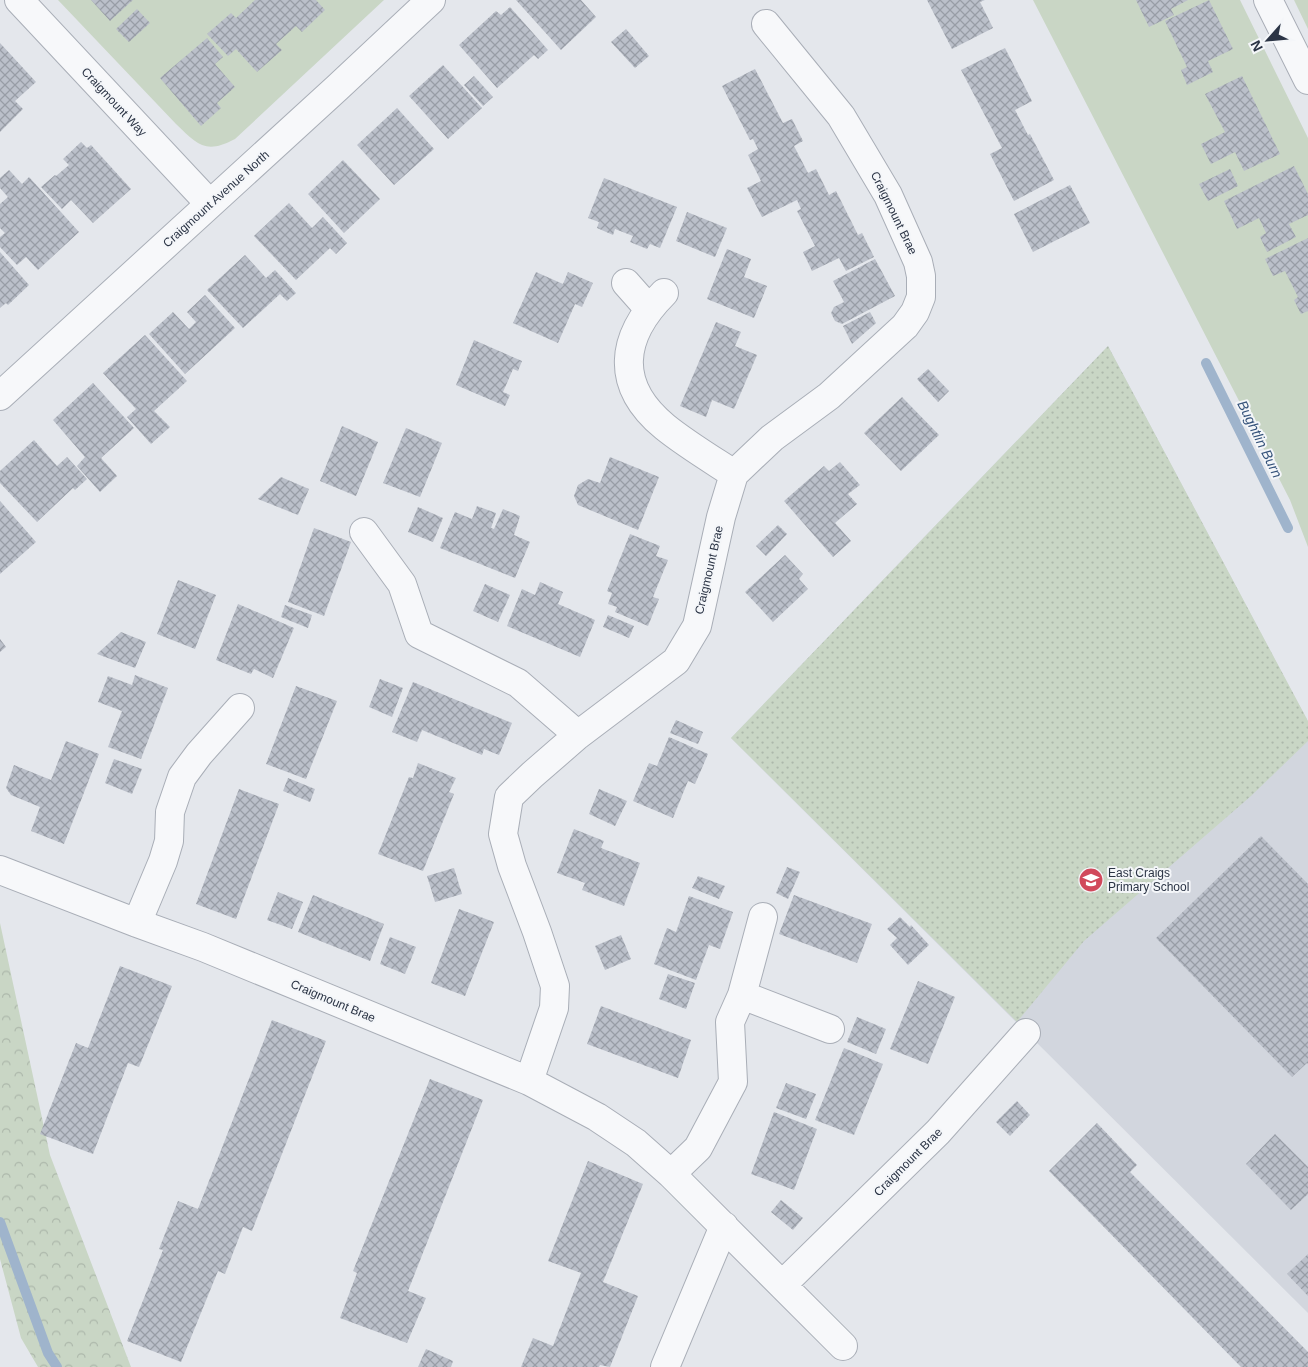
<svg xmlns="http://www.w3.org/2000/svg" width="1308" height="1367" viewBox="0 0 1308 1367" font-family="Helvetica,sans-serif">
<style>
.built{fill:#d2d6de}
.forest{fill:url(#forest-crowns)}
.park{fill:url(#park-dots)}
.garden{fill:#c9d6c5}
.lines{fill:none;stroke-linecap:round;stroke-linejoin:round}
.stream{stroke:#9fb4cc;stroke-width:10}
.building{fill:url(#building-cross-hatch)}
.street-casing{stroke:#a9aeb7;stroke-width:30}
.street{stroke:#f7f8fa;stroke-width:28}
.labels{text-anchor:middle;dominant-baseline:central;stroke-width:4;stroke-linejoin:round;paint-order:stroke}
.street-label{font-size:12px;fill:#2b3445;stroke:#f4f6f9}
.poi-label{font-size:12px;fill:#2b3445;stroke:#f4f6f9;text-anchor:start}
.water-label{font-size:14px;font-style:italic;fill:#34527a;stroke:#f4f6f9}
</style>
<defs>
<pattern id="forest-crowns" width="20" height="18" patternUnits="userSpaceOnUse" patternTransform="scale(1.25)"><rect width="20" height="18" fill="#c9d6c5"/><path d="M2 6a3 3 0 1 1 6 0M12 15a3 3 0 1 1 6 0" fill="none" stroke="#adb8ab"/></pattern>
<pattern id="park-dots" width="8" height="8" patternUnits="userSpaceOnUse" patternTransform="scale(1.25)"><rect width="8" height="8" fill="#c9d6c5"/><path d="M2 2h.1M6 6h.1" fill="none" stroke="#adb8ab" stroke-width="1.8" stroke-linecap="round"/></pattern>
<pattern id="building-cross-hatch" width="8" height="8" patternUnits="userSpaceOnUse" patternTransform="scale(1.25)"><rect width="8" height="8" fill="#bbc0ca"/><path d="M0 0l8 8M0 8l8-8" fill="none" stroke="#989da6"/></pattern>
</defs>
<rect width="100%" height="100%" fill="#e4e7ec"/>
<path class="built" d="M1108,346L1308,722V1313L731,738Z"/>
<path class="forest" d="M0,923L50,1155L131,1367H38L21,1338L0,1259Z"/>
<path class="park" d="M1108,346L1308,721V741L1251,796L1084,941L1017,1022L731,738Z"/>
<path class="garden" d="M58,0H384L235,139C205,155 197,144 176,124Z
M1033,0H1240L1308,138V547L1290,500Z
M1294,0H1308V29Z"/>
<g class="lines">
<path class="stream" d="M1206,363L1288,528
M0,1222L48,1353L57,1367"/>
</g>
<path class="building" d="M91,0H133L110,21Z
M255,0H316L325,10L302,32L296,26L276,44L282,50L257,72L236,49L228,56L207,34L231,13L236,18Z
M516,0H581L596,17L561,50Z
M927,0H985L980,2L993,28L952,49Z
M1136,0H1188L1171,9L1174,15L1149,27Z
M1209,0L1233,49L1208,61L1213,72L1187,85L1181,70L1187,67L1165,21Z
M510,7L548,50L538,59L534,55L497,88L459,45L496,11L501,15Z
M137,9L150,23L129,42L116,29Z
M626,29L649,56L635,68L611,42Z
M207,38L223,57L215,64L235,87L217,103L221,108L201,126L160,78Z
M0,43L36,82L15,101L23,109L0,132Z
M1005,48L1032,101L1015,110L1028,135L1030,134L1054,180L1014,201L990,154L1002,148L961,70Z
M443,65L482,108L448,139L409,96Z
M755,69L783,123L792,119L803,141L794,146L808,173L816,169L829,195L836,191L858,235L862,233L874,257L846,271L839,258L812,271L803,252L815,246L797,211L801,209L797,200L762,217L747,188L761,181L748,155L758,149L753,139L750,140L722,86Z
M474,76L493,97L483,106L464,85Z
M1242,76L1280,154L1244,171L1235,152L1211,164L1201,144L1225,132L1205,94Z
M397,108L434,149L394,185L357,145Z
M81,142L87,148L91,145L131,189L93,223L71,200L62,209L41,187L55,175L56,176L69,165L63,159Z
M343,160L380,199L344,233L308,194Z
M1294,166L1308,194V215L1289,224L1296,237L1267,252L1260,237L1266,233L1259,218L1237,229L1224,201Z
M1230,169L1238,186L1208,201L1199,184Z
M9,170L22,184L29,177L79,232L38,270L26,257L17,265L0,247V237L5,233L0,228V204L8,197L0,188V178Z
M604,178L677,207L660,248L650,244L647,249L630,242L633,236L615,229L613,235L597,228L599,222L588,218Z
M1070,185L1090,223L1033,252L1014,214Z
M289,203L312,228L323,217L347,243L336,254L330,248L296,280L254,236Z
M687,212L727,228L715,257L676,241Z
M1308,238V311L1301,314L1294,300L1298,297L1285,271L1273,276L1265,259Z
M727,249L751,259L744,277L767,286L754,318L707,299Z
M0,252L29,285L8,305L6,303L0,308Z
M245,255L266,278L275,270L296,293L287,301L280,294L243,328L207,290Z
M875,259L895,296L842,324L835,321L831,313L834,307L844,302L833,281Z
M536,272L563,284L568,272L593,283L582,307L575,304L558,343L513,323Z
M205,295L235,328L185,374L149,334L173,312L189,329L196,322L187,312Z
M870,312L876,323L852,344L843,326Z
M716,322L741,332L735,346L757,355L734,409L712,400L706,417L680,406Z
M145,335L187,381L154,411L170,427L151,444L127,417L136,409L103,373Z
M474,340L522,361L518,371L513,369L503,392L510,395L505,406L456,385Z
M928,369L949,391L938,402L917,379Z
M93,383L134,428L101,458L117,476L100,492L77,466L85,457L53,420Z
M902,397L939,435L901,471L864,433Z
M342,426L378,442L356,496L320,481Z
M406,428L442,443L420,497L383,483Z
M34,440L57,466L67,457L87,479L75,490L73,488L37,522L0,483V471Z
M610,457L659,477L638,530L578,505L574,496L578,485L588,479L600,483Z
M840,462L860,485L848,494L857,504L835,523L851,541L833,557L784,501L824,466L829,471Z
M281,477L309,489L298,515L258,499Z
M0,501L36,542L0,574Z
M477,506L496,513L491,528L494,529L503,509L520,516L514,535L530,542L515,578L440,548L455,512L472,519Z
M418,507L443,518L433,542L408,532Z
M778,525L787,534L766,556L756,546Z
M314,528L351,542L324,616L288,602Z
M630,534L660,546L656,556L668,560L653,597L659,599L648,626L615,612L617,607L608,604L612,593L607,591Z
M785,555L803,574L799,579L808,589L773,622L745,592Z
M178,580L216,595L195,649L157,634Z
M540,582L563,592L558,604L595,620L580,657L507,626L522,589L535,595Z
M485,584L510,595L498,622L473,611Z
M238,604L294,628L273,678L254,669L251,674L216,660Z
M285,605L312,615L308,628L281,617Z
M608,615L634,626L629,638L603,627Z
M121,632L146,642L135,668L97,654Z
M0,639L6,647L0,652Z
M135,675L168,688L141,759L108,747L122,711L98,702L108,676L132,685Z
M380,679L403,688L392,717L369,707Z
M413,682L512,723L499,755L484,749L482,755L422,730L417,742L392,732Z
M296,686L337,701L306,779L266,764Z
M676,720L703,732L698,744L670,733Z
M669,737L708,754L695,784L688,781L673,818L633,801L649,763L657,766Z
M66,741L99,754L64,844L31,831L40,807L11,795L6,788L14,765L51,780Z
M114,759L142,769L132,794L105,783Z
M418,763L456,778L449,792L454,794L423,871L378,854L409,777L413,778Z
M288,778L315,789L310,802L283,791Z
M239,789L279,804L236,919L196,904Z
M599,789L627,801L615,826L589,814Z
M574,829L604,841L601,848L640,863L624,906L582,890L585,883L557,873Z
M1261,836L1308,884V1064L1307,1063L1292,1077L1156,938Z
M787,867L800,872L788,899L776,893Z
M454,868L462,894L435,902L427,876Z
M698,876L725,886L719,899L692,888Z
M278,892L303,902L292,929L267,920Z
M313,895L384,924L370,961L298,932Z
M794,895L872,924L857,963L779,934Z
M689,896L733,912L720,949L709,945L696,980L654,964L667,928L676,932Z
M459,909L494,922L465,996L431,983Z
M900,917L910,927L911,925L929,945L908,965L890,945L897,938L887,929Z
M621,935L631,959L605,970L595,946Z
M390,937L416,947L405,974L380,964Z
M120,966L172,986L139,1067L128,1063L93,1154L40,1134L76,1043L88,1048Z
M668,974L695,983L686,1009L659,999Z
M918,981L955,997L928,1064L890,1049Z
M601,1006L691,1040L678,1078L587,1044Z
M857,1017L886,1029L876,1054L847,1042Z
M272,1020L326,1041L252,1231L243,1227L225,1274L218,1271L181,1362L127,1341L163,1250L159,1249L178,1201L198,1209Z
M844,1048L883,1064L854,1135L815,1120Z
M430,1079L483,1100L408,1291L426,1298L407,1343L340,1318L357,1273L353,1271Z
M786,1083L816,1094L806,1119L776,1108Z
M1017,1101L1030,1115L1010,1136L996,1122Z
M774,1112L817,1129L794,1190L751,1174Z
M1097,1123L1137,1165L1130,1172L1308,1352V1367H1241L1049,1171Z
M1275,1134L1308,1167V1194L1291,1210L1246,1164Z
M588,1161L643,1184L603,1282L638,1296L610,1367L600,1365L599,1367H521L533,1338L553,1346L581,1273L548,1261Z
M781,1200L803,1218L793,1230L771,1212Z
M1308,1254V1296L1287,1274Z
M426,1349L453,1361L451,1367H418Z"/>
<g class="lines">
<defs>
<path id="street" d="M19,0L210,204
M1268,0L1308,80
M626,283L649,309
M664,293C620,337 614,385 665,427C686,444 711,459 734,474
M0,396L337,88L431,0
M364,532L402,584L419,634L518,683L578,735
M0,870L137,923L203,947L529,1081L597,1117L636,1143L671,1174L843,1346
M137,923L163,861L169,841L170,812L182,777L199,754L240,708
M742,995L830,1029
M529,1081L554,1008L555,986L537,932L512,866L503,834L509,797L532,775L578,735L676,661L697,626L721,517L734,474L772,438L829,396L905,326L915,312L921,297V276L918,262L888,195L841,116L766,24
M671,1174L698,1148L733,1082L730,1022L742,995L763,917
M783,1284L938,1132L1026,1033
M665,1367L724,1226"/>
</defs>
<use href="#street" class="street-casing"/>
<use href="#street" class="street"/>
</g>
<defs>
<symbol id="school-disc" viewBox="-11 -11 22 22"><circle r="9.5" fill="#d1495b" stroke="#f4f6f9"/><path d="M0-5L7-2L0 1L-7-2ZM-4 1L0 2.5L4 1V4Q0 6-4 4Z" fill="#fff"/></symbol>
</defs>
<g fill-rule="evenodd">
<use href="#school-disc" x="1077" y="866" width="28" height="28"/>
</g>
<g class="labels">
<g class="street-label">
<text transform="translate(114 102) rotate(47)">Craigmount Way</text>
<text transform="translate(216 199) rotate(-42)">Craigmount Avenue North</text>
<text transform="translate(894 213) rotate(64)">Craigmount Brae</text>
<text transform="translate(709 570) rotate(-77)">Craigmount Brae</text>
<text transform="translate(333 1001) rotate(23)">Craigmount Brae</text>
<text transform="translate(908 1162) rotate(-45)">Craigmount Brae</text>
</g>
<g class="poi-label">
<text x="1108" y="873">East Craigs<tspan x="1108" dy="14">Primary School</tspan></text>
</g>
<g class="water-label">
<text transform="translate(1260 439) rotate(64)">Bughtlin Burn</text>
</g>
</g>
<g transform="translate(1268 40) rotate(243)" stroke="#f4f6f9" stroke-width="4" paint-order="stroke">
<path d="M0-4L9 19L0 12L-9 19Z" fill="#2b3445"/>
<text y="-8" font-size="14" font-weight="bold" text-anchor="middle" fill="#2b3445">N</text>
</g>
</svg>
